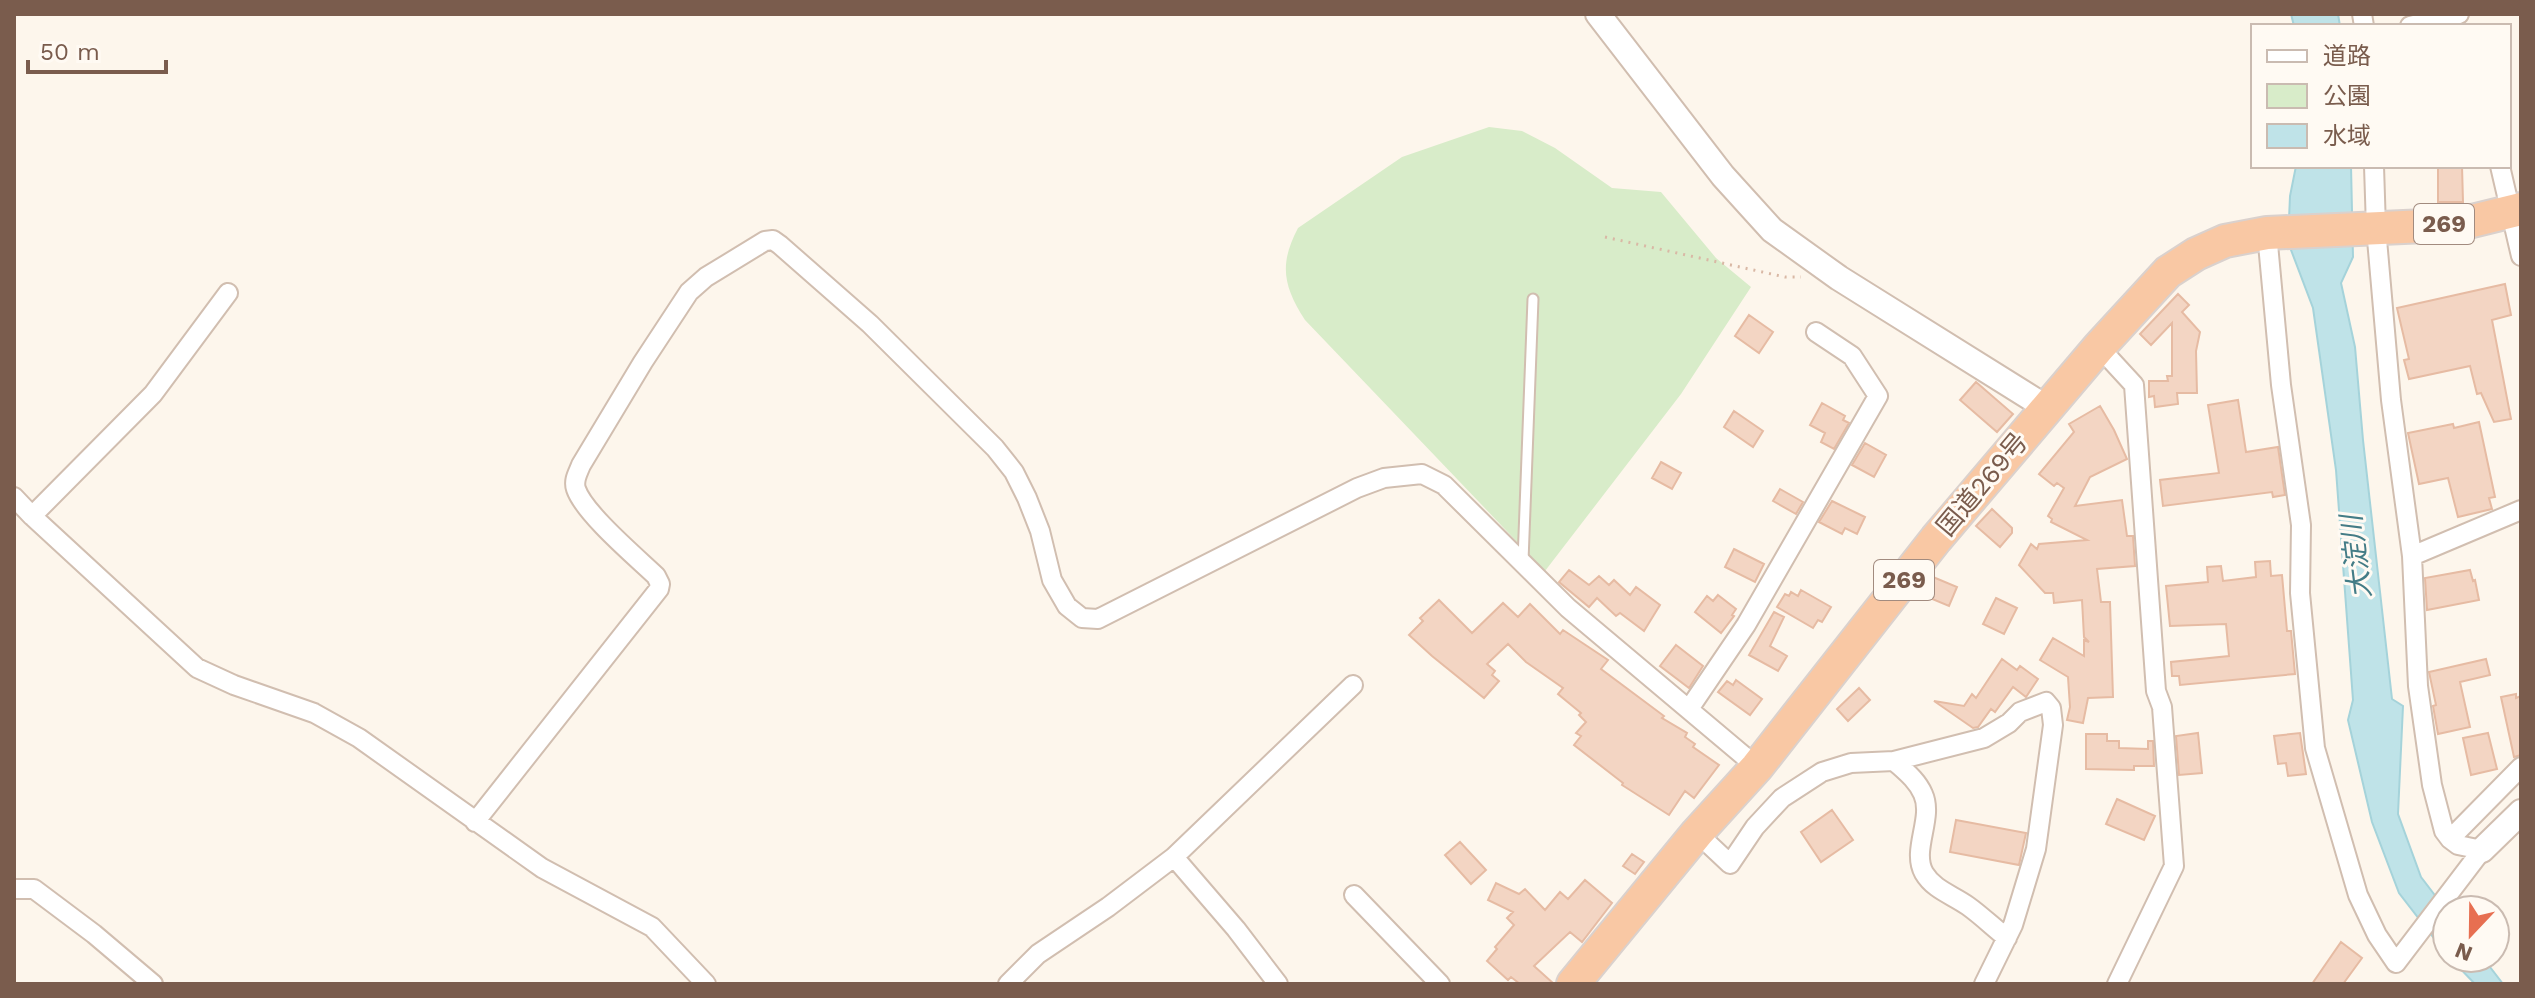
<svg xmlns="http://www.w3.org/2000/svg" width="2535" height="998" viewBox="0 0 2535 998" font-family="'Work Sans','Noto Sans JP',sans-serif">
<style>
.green{fill:#d8ecc9}
.water{fill:#bfe3e8;stroke:#a5d3da;stroke-width:2}
.building{fill:#f3d5c3;stroke:#e6bba3;stroke-width:2}
.lines{fill:none;stroke-linecap:round;stroke-linejoin:round}
.service-casing{stroke:#d1beb0;stroke-width:13}
.minor-casing{stroke:#d1beb0;stroke-width:22}
.tertiary-casing{stroke:#d1beb0;stroke-width:28}
.trunk-casing{stroke:#dad1cd;stroke-width:36}
.path{stroke:#d9b8a5;stroke-width:3;stroke-dasharray:2 6;stroke-linecap:butt}
.service{stroke:#fff;stroke-width:9}
.minor{stroke:#fff;stroke-width:18}
.tertiary{stroke:#fff;stroke-width:24}
.trunk{stroke:#f9c8a4;stroke-width:32}
.labels{text-anchor:middle;dominant-baseline:central;stroke-width:6;stroke-linejoin:round;paint-order:stroke}
.shield{fill:#fffaf3;stroke:#a28b7f;stroke-width:2}
.shield-label{font-size:24px;font-weight:bold;fill:#7a5c4d}
.street-label{font-size:26px;fill:#7a5c4d;stroke:#fffaf3}
.water-label{font-size:28px;font-style:italic;fill:#437c86;stroke:#fffaf3}
</style>
<rect width="100%" height="100%" fill="#fdf6ec"/>
<path class="green" d="M1489,127L1522,131L1555,148L1612,188L1661,192L1716,258L1751,287L1681,394L1545,571L1305,320C1283,286 1279,264 1298,228L1402,157Z"/>
<path class="water" d="M2291,14H2338L2340,26H2294Z
M2296,166H2351L2353,257L2341,283L2355,347L2363,440L2392,699L2403,706L2398,814L2421,877L2447,911V955L2399,893L2372,822L2348,720L2353,700L2336,470L2313,308L2288,242L2290,196Z
M2450,958H2483L2503,984H2475Z"/>
<path class="building" d="M2438,166H2462L2463,202H2438Z
M2505,284L2511,315L2492,320L2511,419L2494,422L2481,393L2477,394L2470,366L2409,379L2404,360L2409,359L2397,308Z
M2178,294L2189,305L2182,312L2200,332L2196,351L2197,393H2177L2178,404L2155,407L2154,396L2149,397V381H2168L2167,376H2172V323L2151,345L2140,334Z
M1749,315L1773,332L1759,353L1735,336Z
M1976,382L2013,414L1997,432L1960,400Z
M2238,400L2246,452L2278,447L2285,495L2273,497L2272,492L2163,506L2160,480L2219,473L2208,405Z
M1822,403L1845,416L1843,420L1849,423L1834,449L1821,442L1825,433L1810,425Z
M2100,406L2114,430L2127,459L2090,477L2075,506L2122,500L2127,536H2133L2135,566L2097,569L2101,602H2110L2113,697L2088,698L2083,723L2067,720L2070,707L2068,677L2040,660L2053,638L2084,656V640L2089,642L2084,637L2082,600L2054,603L2053,593H2045L2019,565L2031,544L2037,549L2039,544L2087,540L2051,522L2052,519L2048,516L2064,488L2057,483L2054,486L2039,474L2074,432L2069,424Z
M1734,411L1763,431L1753,447L1724,427Z
M2479,422L2495,497L2489,498L2492,509L2458,517L2448,478L2419,484L2408,433L2453,424L2454,428Z
M1865,443L1886,455L1874,477L1852,465Z
M1661,462L1681,473L1672,489L1652,478Z
M1780,489L1803,502L1796,514L1773,501Z
M1832,501L1865,517L1857,534L1845,528L1842,534L1819,522Z
M1992,509L2012,528V533L2000,547L1976,526Z
M1734,549L1764,564L1755,582L1725,567Z
M2270,561L2271,576L2282,575L2287,631H2291L2295,674L2180,685L2179,676H2172L2171,662L2229,656L2226,624L2170,626L2166,586L2208,582L2207,567L2221,566L2223,581L2256,577L2255,562Z
M1569,570L1589,585L1599,576L1609,585L1614,580L1630,595L1636,587L1660,605L1644,631L1620,613L1616,616L1597,598L1589,607L1559,582Z
M2470,570L2473,581L2475,580L2479,600L2427,610L2425,578Z
M1933,577L1957,587L1949,606L1925,596Z
M1801,590L1831,607L1822,622L1818,620L1813,628L1777,607L1785,594L1789,596L1791,592L1798,596Z
M1718,595L1736,609L1732,615L1734,616L1721,633L1695,612L1707,596L1713,601Z
M1996,598L2017,608L2004,634L1983,624Z
M1439,600L1472,633L1503,603L1518,617L1530,604L1560,634L1563,630L1608,660L1601,669L1664,716L1662,718L1687,733L1685,737L1695,744L1693,747L1719,765L1694,798L1685,791L1669,815L1622,785L1623,783L1574,745L1581,736L1576,733L1586,722L1579,715L1581,713L1558,694L1563,688L1526,662L1508,644L1487,664L1495,671L1492,675L1499,681L1484,698L1432,656L1409,635L1423,621L1420,618Z
M1774,612L1784,617L1770,646L1787,656L1778,671L1749,655Z
M1676,645L1703,666L1689,688L1660,666Z
M2002,659L2017,670L2020,666L2038,679L2026,697L2013,687L1995,712L1991,709L1978,727L1973,728L1934,701L1964,706L1972,694L1976,698Z
M2486,659L2490,675L2460,682L2470,727L2438,734L2433,706L2436,705L2429,672Z
M1736,680L1762,699L1750,715L1718,692L1727,681L1733,685Z
M1859,688L1870,700L1848,721L1837,709Z
M2516,694V698L2521,696V755L2514,757L2501,697Z
M2198,733L2202,773L2179,775L2176,736Z
M2300,733L2306,774L2288,776L2286,763L2278,764L2274,736Z
M2488,733L2497,769L2471,775L2463,738Z
M2086,734H2107V741H2119V748L2148,749V741H2153L2154,766H2134V770L2086,769Z
M2117,799L2155,816L2144,840L2106,824Z
M1832,810L1853,840L1821,862L1801,832Z
M1956,820L2026,833L2019,865L1950,852Z
M1460,842L1486,870L1471,884L1445,855Z
M1632,854L1644,862L1635,874L1623,866Z
M1585,880L1612,903L1582,942L1570,932L1534,966L1554,984H1520L1511,977L1508,980L1487,961L1497,949L1495,947L1514,925L1507,918L1513,912L1488,900L1496,883L1519,894L1525,889L1545,910L1560,892L1568,899Z
M2341,942L2362,958L2343,984H2312Z"/>
<g class="lines">
<defs>
<path id="service" d="M1523,561L1533,299"/>
<path id="minor" d="M2362,14L2364,26
M2410,26L2459,14
M2500,166L2521,256
M2267,233L2281,385L2301,525L2300,593L2315,748L2358,895L2377,935L2396,963L2482,850L2458,845L2450,839L2444,831L2432,785L2418,686L2412,556L2391,400L2376,228L2374,166
M2099,347L2134,385L2156,691L2162,707L2174,866L2117,984
M14,497L32,516L197,668L234,685L314,713L359,738L542,868L652,927L706,984
M32,516L153,394L228,293
M2412,556L2521,510
M1689,709L1746,625L1878,396L1852,356L1816,332
M1894,761C1905,771 1917,780 1923,794C1934,818 1911,850 1924,873C1934,890 1953,895 1968,906C1982,916 1994,928 2007,938
M475,822L659,589L660,584L656,576C636,557 584,513 576,489C573,480 578,473 581,465L643,362L689,292L706,277L765,241L773,240L780,245L870,324L995,448L1014,472L1027,498L1040,531L1052,580L1067,606L1082,618L1098,619L1357,488L1384,478L1422,474L1444,485L1568,608L1757,767
M1697,833L1730,864L1755,827L1782,798L1822,772L1851,763L1894,761L1984,738L2009,723L2020,712L2046,702L2051,708L2053,725L2036,849L2013,925L1984,984
M2450,839L2521,767
M1174,857L1236,929L1278,984
M14,889H34L94,934L153,984
M1354,895L1440,984
M1008,984L1038,954L1108,907L1174,857L1353,685"/>
<path id="tertiary" d="M1598,14L1723,176L1772,230L1839,278L2047,408
M2482,850L2521,812"/>
<path id="trunk" d="M1573,984L1697,833L1757,767L1936,539L2099,347L2168,272L2196,254L2225,241L2267,233L2426,226L2468,222L2521,209"/>
</defs>
<use href="#service" class="service-casing"/>
<use href="#minor" class="minor-casing"/>
<use href="#tertiary" class="tertiary-casing"/>
<use href="#trunk" class="trunk-casing"/>
<path class="path" d="M1605,237L1785,277H1801"/>
<use href="#service" class="service"/>
<use href="#minor" class="minor"/>
<use href="#tertiary" class="tertiary"/>
<use href="#trunk" class="trunk"/>
</g>
<g class="labels">
<g class="shield">
<rect x="2414" y="204" width="60" height="40" rx="6"/>
<rect x="1874" y="560" width="60" height="40" rx="6"/>
</g>
<g class="shield-label">
<text x="2444" y="224">269</text>
<text x="1904" y="580">269</text>
</g>
<g class="street-label">
<text transform="translate(1982 484) rotate(-50)">国道269号</text>
</g>
<g class="water-label">
<text transform="translate(2356 557) rotate(-97)">大淀川</text>
</g>
</g>
<rect width="2535" height="998" fill="none" stroke="#7a5c4d" stroke-width="32"/>
<rect x="2251" y="24" width="260" height="144" fill="#fffaf3" stroke="#cabbb1" stroke-width="2"/>
<rect x="2267" y="50" width="40" height="12" fill="#ffffff" stroke="#cabbb1" stroke-width="2"/>
<text x="2323" y="64" font-size="24" fill="#7a5c4d">道路</text>
<rect x="2267" y="84" width="40" height="24" fill="#d8ecc9" stroke="#cabbb1" stroke-width="2"/>
<text x="2323" y="104" font-size="24" fill="#7a5c4d">公園</text>
<rect x="2267" y="124" width="40" height="24" fill="#bfe3e8" stroke="#cabbb1" stroke-width="2"/>
<text x="2323" y="144" font-size="24" fill="#7a5c4d">水域</text>
<g transform="translate(2471 934) rotate(202)"><circle r="38" fill="#fffaf3" stroke="#cabbb1" stroke-width="2"/>
<path d="M0-6L14 30L0 20L-14 30Z" fill="#e76f51"/>
<text y="-12" font-size="22" font-weight="bold" text-anchor="middle" fill="#7a5c4d">N</text>
</g>
<path d="M28 60v12h138v-12" fill="none" stroke="#7a5c4d" stroke-width="4"/>
<text x="40" y="60" font-size="24" fill="#7a5c4d" stroke="#fffaf3" stroke-width="6" paint-order="stroke">50 m</text>
</svg>
